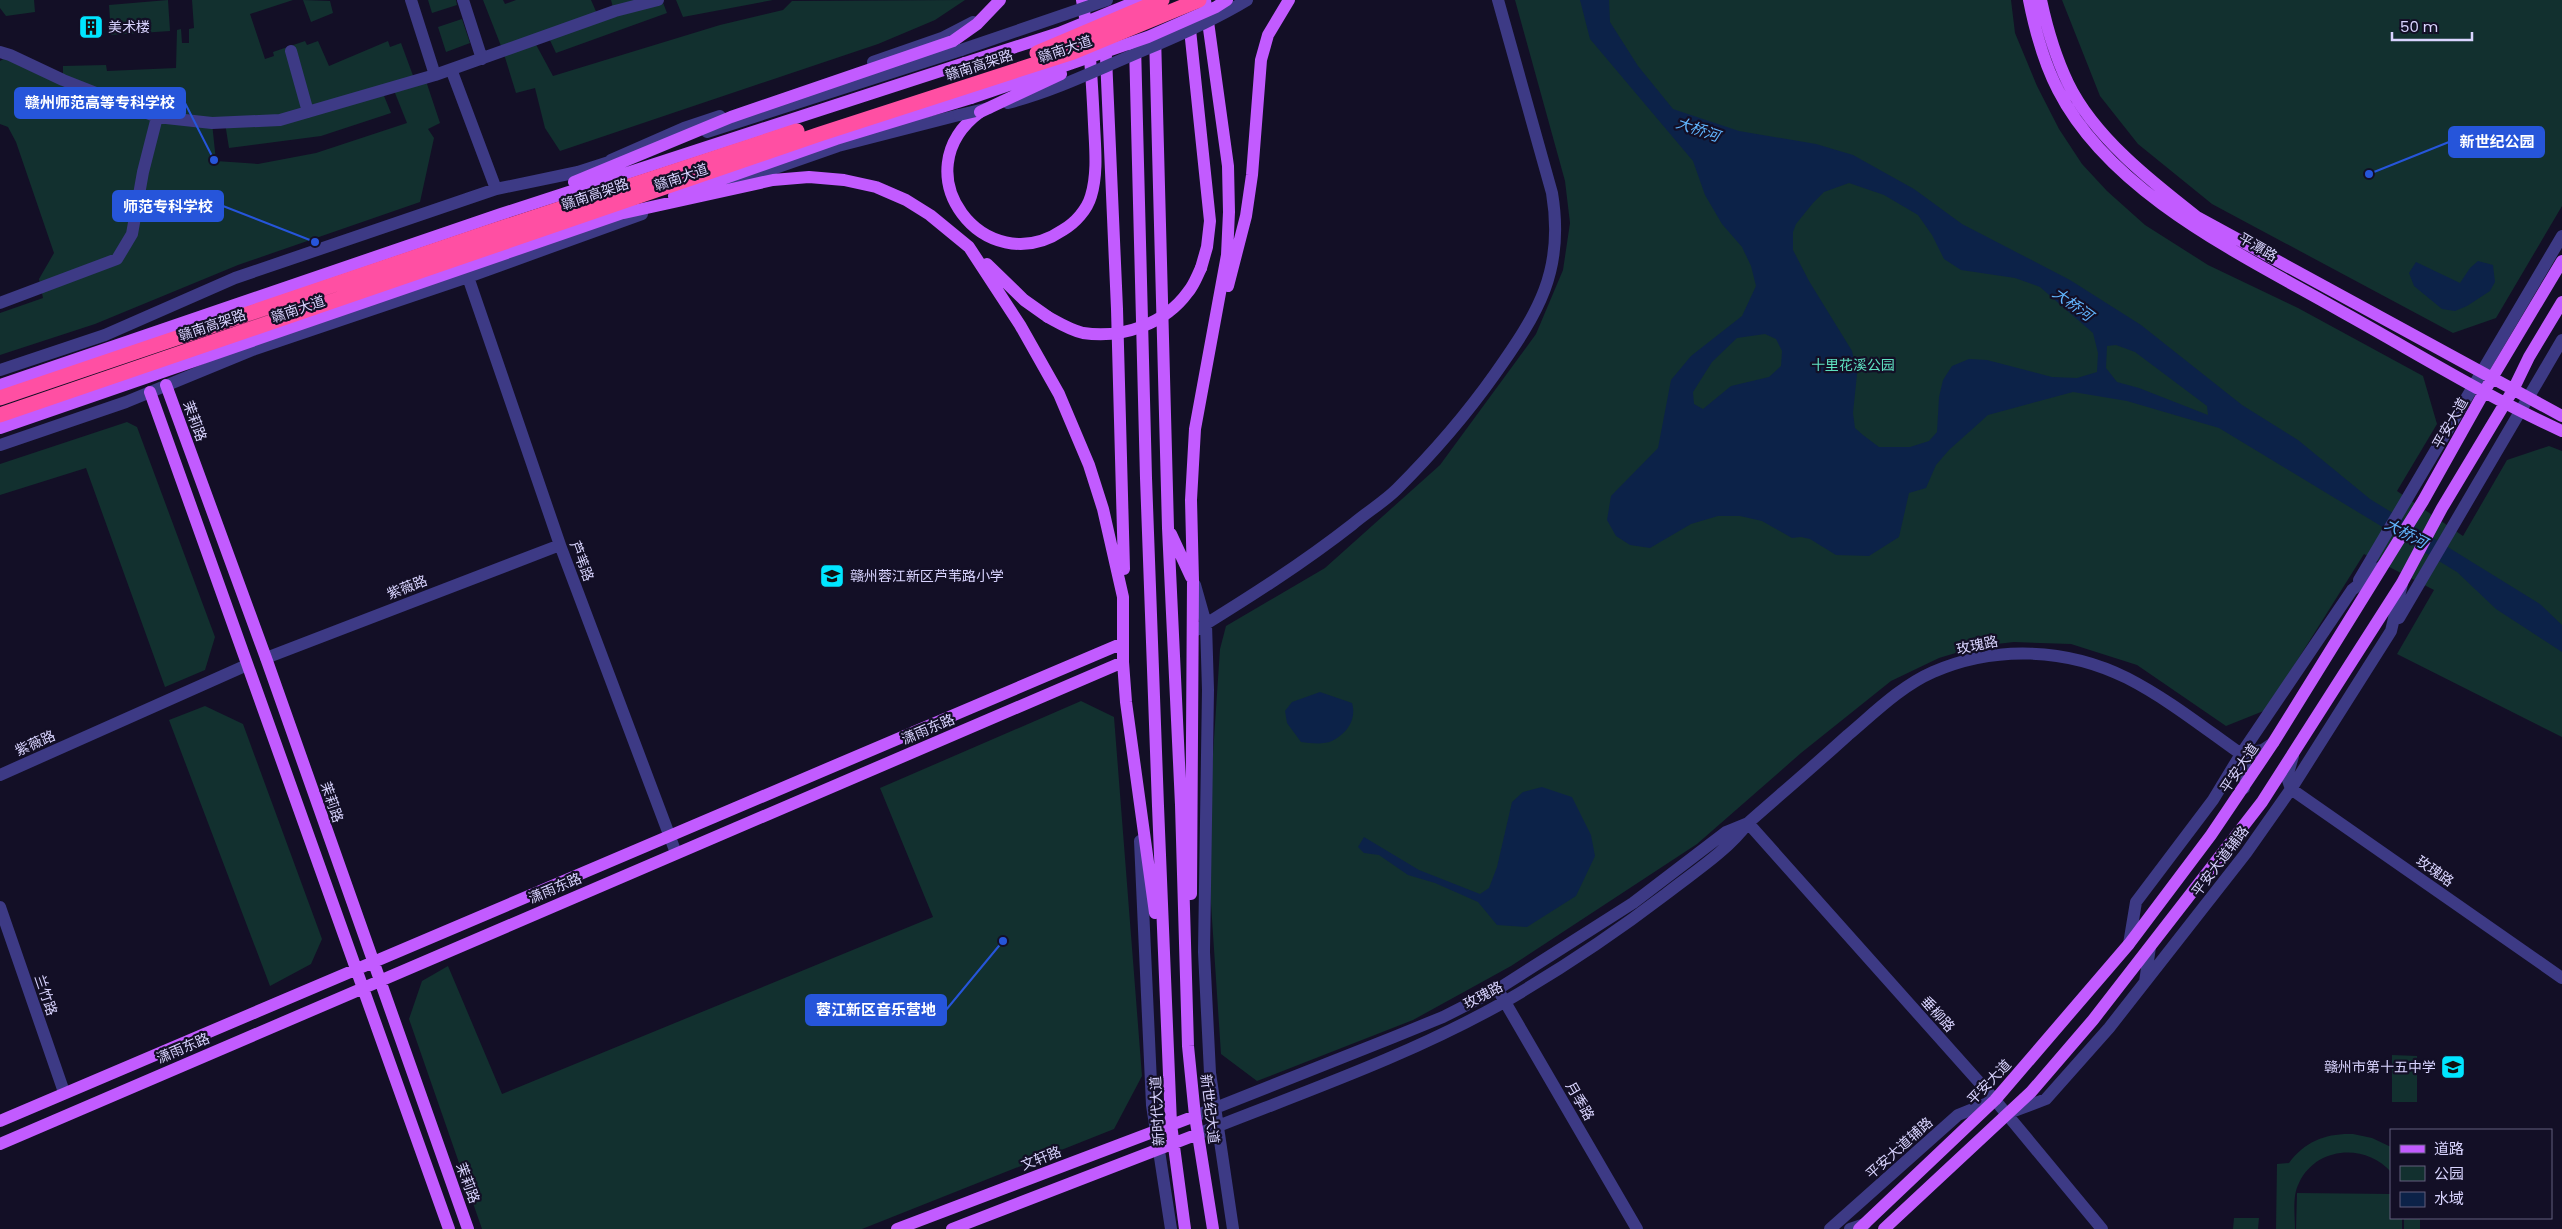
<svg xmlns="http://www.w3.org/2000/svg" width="2562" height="1229" viewBox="0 0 2562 1229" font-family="Poppins,'Noto Sans SC',sans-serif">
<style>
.green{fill:#12302f;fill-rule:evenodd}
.water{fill:#0c2248;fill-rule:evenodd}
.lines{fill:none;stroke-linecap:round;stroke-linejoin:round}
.minor{stroke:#3d3a85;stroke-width:12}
.major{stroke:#c25bff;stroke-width:12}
.minor-bridge{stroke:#3d3a85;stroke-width:12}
.major-bridge{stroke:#c25bff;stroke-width:12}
.highway-bridge{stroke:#ff4fa3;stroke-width:15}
.labels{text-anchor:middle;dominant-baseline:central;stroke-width:4.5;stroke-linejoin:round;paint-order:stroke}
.poi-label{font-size:14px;fill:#d9d4ff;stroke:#130f26;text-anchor:start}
.street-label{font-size:14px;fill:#d9d4ff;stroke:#130f26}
.park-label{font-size:14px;fill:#5fe0c0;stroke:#130f26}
.water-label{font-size:15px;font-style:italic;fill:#62b6ff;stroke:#130f26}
.leader{fill:none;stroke:#2655da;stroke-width:2}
.callout-dot{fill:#2655da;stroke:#130f26;stroke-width:2}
.callout{fill:#2655da;stroke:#2655da;stroke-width:2}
.callout-label{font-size:15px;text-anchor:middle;font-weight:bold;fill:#fff}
</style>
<rect width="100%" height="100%" fill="#130f26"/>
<path class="green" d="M0,0H34L35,12L6,16L0,8Z
M168,0L170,31L111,35L109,5Z
M192,0H293L250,14L265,59L274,56L273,52L305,41L307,45L318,41L329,66L388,41L390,47L401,43L415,81L425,78L440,123L428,129L434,138L420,202L238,265L95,324L0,355V313L43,298L39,279L54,253L16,142L8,127L0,124V61L10,55L63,80V66L106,65L107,71L176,68L177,30L181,29L182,43H189V29L194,28ZM393,88L407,123L316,153L258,164L216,161L212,123H225L229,148L321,136L391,113L382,91Z
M303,0L330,1L333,13L311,22Z
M428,0H456L457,5L432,13Z
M483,0H503L505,4L516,0H591L598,16L614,11L611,0H662L667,13L556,53L547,34L533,39L553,76L720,25L783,10L792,1L965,0L935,20L878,44L560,151L545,128L535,88L516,93L503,51Z
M676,0H773L683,17Z
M1515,0H2011L2015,33L2037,86L2059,129L2082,164L2107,191L2145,225L2208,265L2298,308L2423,376L2437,424L2397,491L2463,536L2507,460L2549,446L2562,451V737L2397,654L2434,590L2364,554L2266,710L2226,726L2137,665L2071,644L2014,642L1979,646L1939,658L1891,681L1801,753L1697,844L1511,966L1413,1020L1257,1081L1221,1054L1207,844L1220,649L1226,626L1325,568L1440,465L1536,334L1563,270L1570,223L1565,181Z
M2062,0H2562V206L2496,318L2453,333L2212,204L2138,144L2100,96Z
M462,19L470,43L446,52L438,27Z
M127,422L137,427L215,637L205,670L165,687L86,468L0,495V464Z
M1081,701L1114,717L1142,1076L1114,1129L862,1229H482L409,1019L422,981L448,966L502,1094L933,917L880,788Z
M205,706L243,724L322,939L311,964L270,986L169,720Z
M2392,1055L2417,1056V1102H2392Z
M2353,1134L2372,1138L2391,1147V1172C2366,1143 2316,1146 2299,1183C2292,1196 2295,1215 2295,1229H2276L2277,1164L2289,1163C2305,1141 2327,1133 2353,1134Z
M2297,1193L2391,1194V1218H2402V1229H2296Z
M2234,1218H2259L2258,1229H2233Z
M2404,1218H2420V1229H2404Z"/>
<path class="water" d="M1580,0H1609L1610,22L1638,66L1673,109L1739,131L1816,144L1853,155L1914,189L1962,224L2070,280L2141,325L2242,405L2298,440L2370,499L2540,604L2562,625V652L2496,609L2457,572L2219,428L2127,401L2073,392L1988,415L1949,450L1936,465L1926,488L1909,493L1899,537L1869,556L1836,555L1810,539L1801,537L1792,538L1762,521L1740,516H1718L1691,524L1650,548L1630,545L1616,536L1607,520L1611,496L1658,448L1671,380L1691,356L1742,316L1756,286L1751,266L1742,247L1722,224L1705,195L1693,161L1590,39ZM1849,183L1884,195L1918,215L1932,235L1944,259L1961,270L2015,278L2040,287L2093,333L2098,353L2097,372L2077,378L2052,377L1987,360L1969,359L1952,366L1943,380L1939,397L1937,432L1929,441L1910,447H1879L1863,435L1855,428L1853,413L1857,374L1852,351L1809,281L1793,250V232L1796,224L1813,203L1824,192ZM1765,334L1776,339L1782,351L1781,366L1769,377L1731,386L1703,409L1694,404L1693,392L1712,362L1737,338ZM2116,345L2135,352L2207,406L2208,415L2139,388L2117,382L2106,368L2107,346Z
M2478,261L2493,265L2495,282L2490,291L2467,306L2455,311L2442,309L2414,286L2409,273L2416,262L2460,283L2470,268Z
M1320,692L1352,703C1357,719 1347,734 1332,741C1323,745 1310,743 1301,742L1287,723L1285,711L1292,702Z
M1542,787L1572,797L1591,835L1595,856L1576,896L1527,927L1497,925L1478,902L1435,883L1408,875L1379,855L1364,853L1358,847L1364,837L1419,870L1480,894L1489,888L1497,867L1512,802L1523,792Z"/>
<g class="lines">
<path class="minor" d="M411,0L435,75
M463,0L482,59
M291,51L308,112
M0,52L10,55L63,80L157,117L212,123L280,120L435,75L615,11L658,0
M873,62L942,38L973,22
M451,69L496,189
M707,132L961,50
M611,160L684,128L720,116
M718,188L838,146L959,115
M468,277L560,545L676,853
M0,303L117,259L132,234L143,172L157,117
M0,370L105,335L235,278L496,189L578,172L609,162
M0,445L126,402L255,349L468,277L642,214
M2359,580L2562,236
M1195,585L1206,624L1208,690L1204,952L1210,1073L1233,1229
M2399,618L2562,340
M1193,632C1248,598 1302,564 1353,524C1367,512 1384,502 1397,489C1433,453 1466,415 1495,374C1538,313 1565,271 1552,193L1498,0
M266,658L560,545
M2241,754L2263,750L2273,743
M2293,756L2287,777L2291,789L2562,978
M0,775L247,665
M1748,823L1995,1100L2102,1229
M1140,841L1152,1105L1171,1229
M0,907L64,1092
M2129,944L2136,902L2213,800L2241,754L2352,590L2381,567
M2145,982L2150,947
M1501,995L1637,1229
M2009,1113L2046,1099L2109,1028L2246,853L2291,789L2391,631L2402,584
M1195,1116L1394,1037L1443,1017L1498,989L1633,903L1726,832L1748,823
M1198,1134C1301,1093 1409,1056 1506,1001C1561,969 1615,933 1666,894C1694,872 1726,852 1748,823C1781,794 1815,765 1848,735C1874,713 1901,686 1933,672C1995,645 2067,648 2127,678C2168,699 2204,728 2241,754L2245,763L2244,788
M1830,1229L1958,1115L1995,1100
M1850,1229L1865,1224"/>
<path class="major" d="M2029,0C2035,30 2044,63 2058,90C2112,196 2247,257 2346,314C2418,354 2487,397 2562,431
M2041,0C2047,28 2056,58 2068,83C2094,137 2152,182 2197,217L2562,416
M1189,20L1210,221L1207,247L1201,268
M1155,35L1168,528L1181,805L1188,1046L1195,1116L1213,1229
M1135,45L1146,478L1158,806L1171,1124L1185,1229
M1106,57L1117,309L1124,569
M980,112C899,172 985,283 1063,230C1075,223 1087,210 1091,196C1098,173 1095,147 1094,124C1092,82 1090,41 1082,0
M574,182L731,117L953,41L977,24L1000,0
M674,196L836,139L971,98
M624,213L773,180L809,177L844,180L876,187L906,200L930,215L969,247L1020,325L1059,394L1089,465L1103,509L1123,597V662L1126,702L1155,913
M987,264L1024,300L1048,317
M1228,286L1246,216L1252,175L1261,60L1268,35L1289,0
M0,385L501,214L965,63
M166,385L266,658L468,1229
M150,392L449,1229
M0,428L631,210
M1171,534L1191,577
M1191,894L1193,581L1191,500L1195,429L1227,255L1229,212L1228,166L1205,0
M0,1121L1123,643
M0,1144L1123,662
M897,1229L1195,1116
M952,1229L1198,1134
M1859,1229L1995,1100L2129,944L2211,835L2273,743L2423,501L2492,378L2562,261
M1884,1229L2031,1092L2093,1020L2262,802L2402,583L2442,508L2513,390L2529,357L2562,302"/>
<path class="minor-bridge" d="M961,50L1107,0
M1008,103C1055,91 1099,69 1144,50C1180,35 1214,20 1247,0
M959,115L989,108"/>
<path class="major-bridge" d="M965,63L1059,33L1140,0
M971,98L1148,37L1216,7L1227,0
M980,112L1061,74
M1048,317C1059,323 1070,330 1083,333C1122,339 1165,324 1188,292C1194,285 1197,276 1201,268"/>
<path class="highway-bridge" d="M1037,53L1162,0
M0,398L486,233L797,131
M0,415L820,134L1073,52L1199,0"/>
</g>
<defs>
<symbol id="building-square" viewBox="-11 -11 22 22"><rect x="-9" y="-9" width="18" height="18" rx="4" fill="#00e5ff" stroke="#130f26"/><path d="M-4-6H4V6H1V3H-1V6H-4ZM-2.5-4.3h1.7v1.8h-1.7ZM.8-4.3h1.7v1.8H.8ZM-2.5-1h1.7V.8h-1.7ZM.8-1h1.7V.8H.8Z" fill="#111"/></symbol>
<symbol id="school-square" viewBox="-11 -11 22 22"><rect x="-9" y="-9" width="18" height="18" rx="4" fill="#00e5ff" stroke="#130f26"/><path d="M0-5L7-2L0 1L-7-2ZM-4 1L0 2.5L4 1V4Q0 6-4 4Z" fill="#111"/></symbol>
</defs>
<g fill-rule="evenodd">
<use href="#building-square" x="77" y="13" width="28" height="28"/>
<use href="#school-square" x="818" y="562" width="28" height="28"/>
<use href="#school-square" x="2439" y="1053" width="28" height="28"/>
</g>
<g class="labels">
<g class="poi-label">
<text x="108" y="27">美术楼</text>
<text x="850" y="576">赣州蓉江新区芦苇路小学</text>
<text x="2436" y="1067" text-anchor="end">赣州市第十五中学</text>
</g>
<g class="street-label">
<text transform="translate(1065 49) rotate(-19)">赣南大道</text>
<text transform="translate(979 65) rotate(-18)">赣南高架路</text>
<text transform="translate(681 177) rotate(-19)">赣南大道</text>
<text transform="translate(595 194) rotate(-19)">赣南高架路</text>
<text transform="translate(2258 247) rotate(30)">平潭路</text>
<text transform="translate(298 309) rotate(-19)">赣南大道</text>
<text transform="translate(212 325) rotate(-19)">赣南高架路</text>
<text transform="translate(195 421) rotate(70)">茉莉路</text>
<text transform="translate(2450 423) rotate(-60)">平安大道</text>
<text transform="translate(582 561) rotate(69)">芦苇路</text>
<text transform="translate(407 587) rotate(-21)">紫薇路</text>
<text transform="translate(1977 645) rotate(-12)">玫瑰路</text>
<text transform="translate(928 729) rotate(-23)">潇雨东路</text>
<text transform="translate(35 743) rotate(-24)">紫薇路</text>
<text transform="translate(2239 768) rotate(-56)">平安大道</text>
<text transform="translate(332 802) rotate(71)">茉莉路</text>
<text transform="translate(2220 861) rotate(-53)">平安大道辅路</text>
<text transform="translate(2435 871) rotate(35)">玫瑰路</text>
<text transform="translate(555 888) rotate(-23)">潇雨东路</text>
<text transform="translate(46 995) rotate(71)">兰竹路</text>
<text transform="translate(1483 995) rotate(-28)">玫瑰路</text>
<text transform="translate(1938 1014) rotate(48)">垂柳路</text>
<text transform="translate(183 1048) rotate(-23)">潇雨东路</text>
<text transform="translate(1989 1082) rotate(-46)">平安大道</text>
<text transform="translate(1580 1101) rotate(60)">月季路</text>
<text transform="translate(1210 1109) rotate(83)">新世纪大道</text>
<text transform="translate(1157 1111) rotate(-93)">新时代大道</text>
<text transform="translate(1899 1148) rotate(-42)">平安大道辅路</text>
<text transform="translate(1041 1158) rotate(-21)">文轩路</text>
<text transform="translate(468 1183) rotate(70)">茉莉路</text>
</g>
<g class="park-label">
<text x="1853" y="365">十里花溪公园</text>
</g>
<g class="water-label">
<text transform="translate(1698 129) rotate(19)">大桥河</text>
<text transform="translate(2073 304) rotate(36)">大桥河</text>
<text transform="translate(2406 533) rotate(28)">大桥河</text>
</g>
</g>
<path class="leader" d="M214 160L185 103M2369 174L2449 142M315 242L223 206M1003 941L946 1010"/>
<g class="callout-dot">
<circle cx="214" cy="160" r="5"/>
<circle cx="2369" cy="174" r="5"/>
<circle cx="315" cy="242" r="5"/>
<circle cx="1003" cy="941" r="5"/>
</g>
<g class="callout">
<rect x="15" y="88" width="170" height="30" rx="5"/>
<rect x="2449" y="127" width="95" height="30" rx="5"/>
<rect x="113" y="191" width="110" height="30" rx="5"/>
<rect x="806" y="995" width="140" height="30" rx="5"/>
</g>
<g class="callout-label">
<text x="100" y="108">赣州师范高等专科学校</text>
<text x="2497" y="147">新世纪公园</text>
<text x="168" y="212">师范专科学校</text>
<text x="876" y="1015">蓉江新区音乐营地</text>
</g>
<rect x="2390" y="1129" width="162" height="90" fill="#130f26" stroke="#625e7d"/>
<rect x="2400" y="1145" width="25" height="8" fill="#c25bff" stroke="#625e7d"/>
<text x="2434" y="1154" font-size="15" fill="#d9d4ff">道路</text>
<rect x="2400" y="1166" width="25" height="15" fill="#12302f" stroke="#625e7d"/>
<text x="2434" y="1179" font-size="15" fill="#d9d4ff">公园</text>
<rect x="2400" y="1192" width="25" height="15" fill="#0c2248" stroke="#625e7d"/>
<text x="2434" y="1204" font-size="15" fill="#d9d4ff">水域</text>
<path d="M2392 32v8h80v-8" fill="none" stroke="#d9d4ff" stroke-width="2.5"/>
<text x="2400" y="32" font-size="15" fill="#d9d4ff" stroke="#130f26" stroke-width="4" paint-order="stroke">50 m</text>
</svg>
